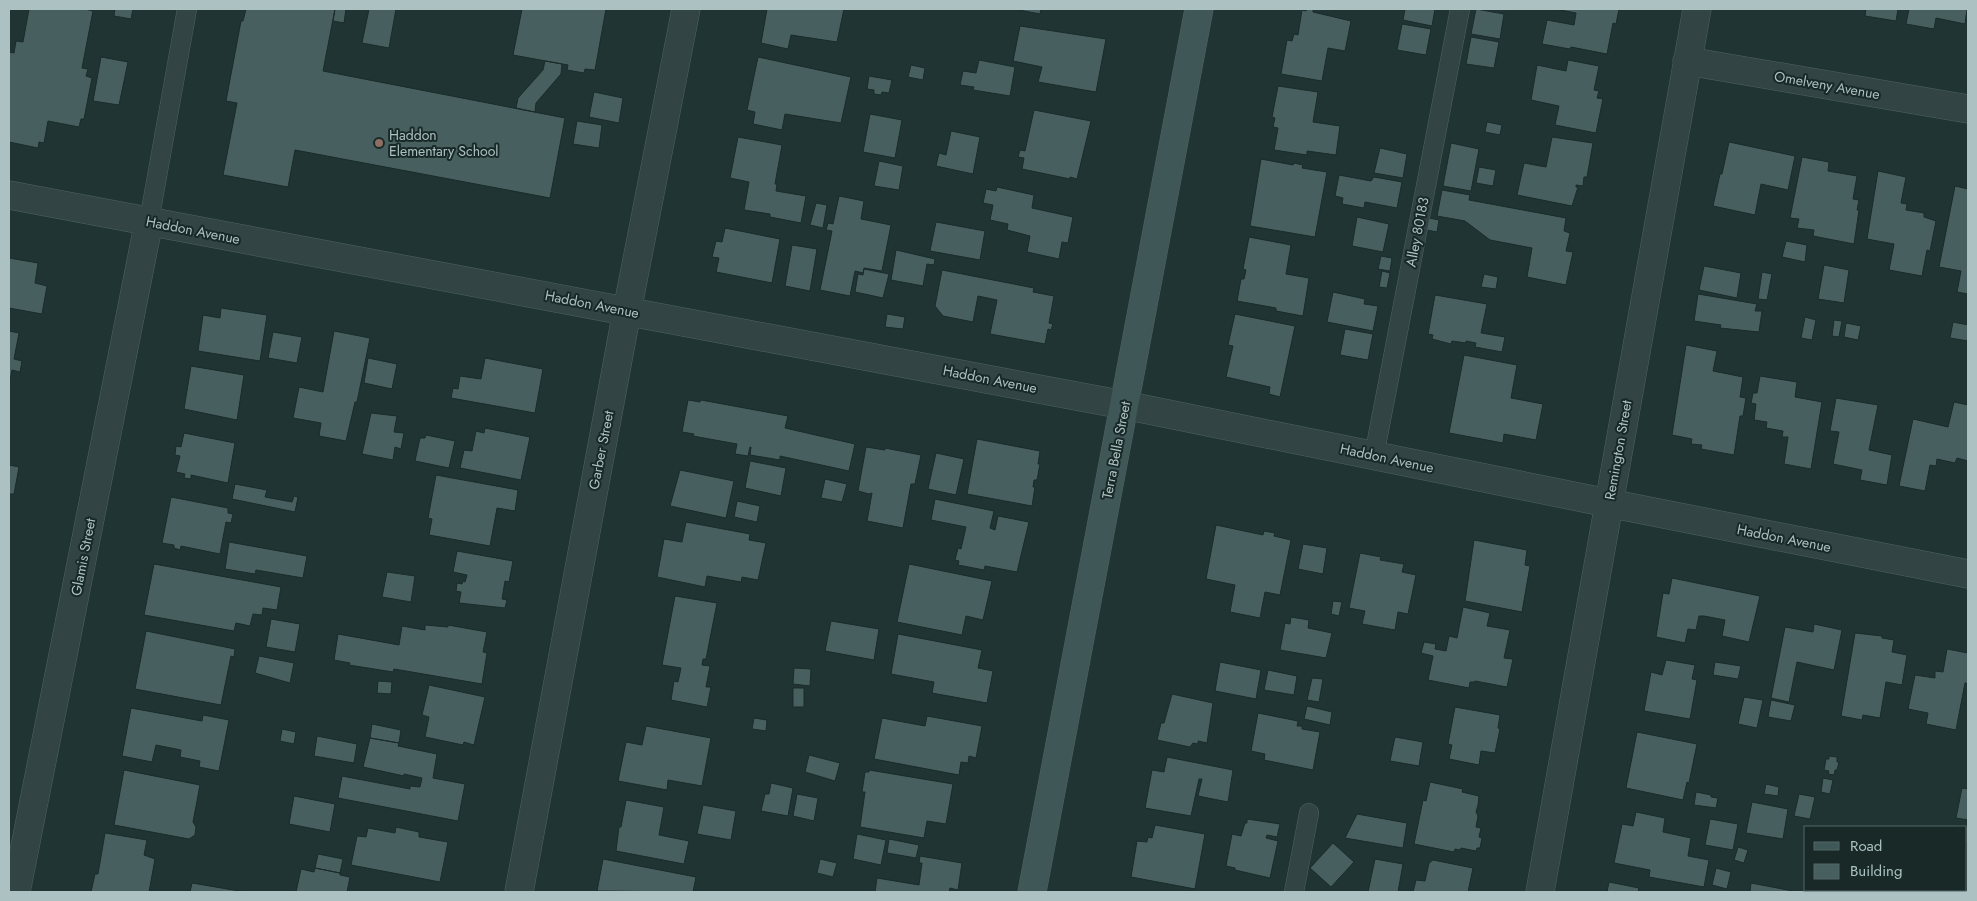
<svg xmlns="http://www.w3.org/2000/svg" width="1977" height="901" viewBox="0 0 1977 901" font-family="Jost,sans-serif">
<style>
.building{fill:#47605f;stroke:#1a2b2a}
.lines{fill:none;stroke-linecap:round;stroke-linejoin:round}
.service-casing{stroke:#506362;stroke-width:20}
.minor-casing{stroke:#506362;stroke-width:29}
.secondary-casing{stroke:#506362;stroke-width:29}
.service{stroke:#324544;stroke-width:19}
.minor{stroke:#324544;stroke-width:28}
.secondary{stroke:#405757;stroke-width:28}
.education-dot{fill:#8d6e63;stroke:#182928;stroke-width:2}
.labels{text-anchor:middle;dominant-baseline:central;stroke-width:4;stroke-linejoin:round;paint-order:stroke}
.street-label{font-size:14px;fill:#acc2c2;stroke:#182928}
.poi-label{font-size:14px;fill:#acc2c2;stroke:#182928;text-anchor:start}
</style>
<rect width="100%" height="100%" fill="#1f3433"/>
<path class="building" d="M29,9H85L93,11L82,68L88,69L86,76L92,78L84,119H81L79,127L48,121L44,143L39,142L38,148L9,142V52L14,53L16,41L23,42Z
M115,9H133L131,19L114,16Z
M246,9H335L323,71L565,118L550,198L295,150L288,187L223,175L237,103L226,101L241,21H243Z
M335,9H346L344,23L333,21Z
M369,9H396L389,48L362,43Z
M522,9H606L595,70L585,69L584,73L567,70L568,65L513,55Z
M767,9H844L837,42L791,35L788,49L761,43Z
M1014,9H1041L1040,14Z
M1307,9H1313V12L1351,21L1345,51L1328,48L1322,81L1281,74L1287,40L1292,41L1294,34L1298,35L1302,10L1306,11Z
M1405,9H1435L1432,26L1403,20Z
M1476,9L1504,14L1500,39L1471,34Z
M1555,9H1619L1616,24L1613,23L1607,54L1571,47L1570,49L1542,44L1547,20L1574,25L1576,13Z
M1866,9H1898L1896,21L1865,16Z
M1909,9H1967L1965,24L1936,18L1934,29L1906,24Z
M1402,24L1431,29L1426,55L1397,50Z
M1020,26L1106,39L1096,92L1038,82L1042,67L1013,61Z
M1471,37L1499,42L1494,68L1466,64Z
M101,57L128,62L119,105L93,101Z
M758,57L851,77L841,123L785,114L782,130L753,124L755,112L747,110Z
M979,60L1015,67L1010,96L973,90L974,87L960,85L963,71L976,73Z
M1568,60L1599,66L1594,90L1599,91L1597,98L1603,99L1596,133L1555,125L1559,106L1531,100L1537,65L1566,71Z
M545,61L562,64L561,74L536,103L535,112L516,108L518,98L543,70Z
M911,65L925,68L923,80L908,77Z
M869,76L892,80L889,93L882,92L881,95L874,94V90L867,89Z
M1278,86L1318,92L1313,122L1340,126L1336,155L1307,151V155L1274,150L1278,128L1273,127L1275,118L1272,117Z
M594,92L623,98L619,123L589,117Z
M1034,110L1091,121L1077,179L1070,177V179L1022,169L1024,158L1018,157L1020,150L1025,151Z
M870,114L902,120L895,158L863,152Z
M577,121L602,125L599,148L573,144Z
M1487,122L1502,125L1500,135L1485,132Z
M951,131L980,137L973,174L936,166L939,153L946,155Z
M738,137L782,145L775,184H777L776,191L806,196L801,223L770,217V214L744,210L749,182L730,178Z
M1552,137L1593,143L1587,177H1584L1583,186L1576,185V187H1578L1572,206L1517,195L1524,163L1546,167Z
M1729,142L1795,156L1788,190L1761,184L1755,215L1713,206L1720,174H1722Z
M1451,143L1479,149L1471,191L1443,186Z
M1380,148L1407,154L1403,178L1374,173Z
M1802,157L1829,162L1828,171L1857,176L1853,199L1859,200L1857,210H1859L1854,244L1813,236L1814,230L1797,228L1799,219L1790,218Z
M1261,159L1293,165L1294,163L1303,165L1302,168L1327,172L1315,237L1250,226Z
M879,161L903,166L899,190L874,186Z
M1479,167L1496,170L1493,186L1476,183Z
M1878,171L1906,177L1901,203L1907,204L1906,210L1924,213V217L1936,221L1930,251L1927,250L1922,276L1889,270L1894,244L1867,239Z
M1339,175L1371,181L1374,177L1402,182L1397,208L1365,202L1364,208L1342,204L1343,198L1335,196Z
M1955,186L1968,189V294L1957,292L1961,271L1939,267Z
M997,187L1034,195L1032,208L1073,217L1068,243L1062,242L1059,259L1027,252L1030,236L1007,230L1008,224L990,220L993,205L983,203L986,189L996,191Z
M1442,190L1470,195L1469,200L1566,218L1564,231L1570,233L1566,251L1573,252L1566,285L1527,277L1532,248L1490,240L1465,221L1437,216Z
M839,196L864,201L861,219L891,225L882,271L864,268L863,273L855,271L850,296L820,290L832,231L826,230L828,223L833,224Z
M816,203L827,205L823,228L810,225Z
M1357,217L1389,224L1383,252L1352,246Z
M1429,218L1439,220L1437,232L1427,230Z
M936,222L985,231L980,260L930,251Z
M725,228L780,239L772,283L716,272L719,258L712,257L716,241L722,242Z
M1249,237L1291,245L1286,274L1309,278L1303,316L1276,311V308L1237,301L1241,279H1244L1246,270L1243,269Z
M1786,241L1807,245L1805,262L1782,257Z
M792,245L817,249L810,291L785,286Z
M896,250L935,259L934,265L927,264L923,286L891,280Z
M1381,256L1392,258L1390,271L1378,269Z
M9,258L38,263L35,283L47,286L42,314L9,308Z
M1824,265L1849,270L1844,303L1818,299Z
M1704,266L1741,273L1737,298L1699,290Z
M864,269L889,274L883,298L855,292L858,274L863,275Z
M942,270L1034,288L1033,292L1054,296L1049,323L1053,324L1051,330L1048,329L1045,344L990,334L997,300L978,296L973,322L943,316L935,306Z
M1382,271L1390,273L1387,288L1379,287Z
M1762,272L1772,274L1767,300L1758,299Z
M1484,274L1498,277L1496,289L1481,287Z
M1333,292L1365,299L1364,304L1378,306L1373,331L1327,322Z
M1698,294L1757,304L1755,311H1762L1759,332L1720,328L1721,325L1694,321Z
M1435,295L1487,304L1481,333L1505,337L1502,352L1475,347L1476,343L1466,341V343L1452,341L1451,344L1432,339L1433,335L1428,334Z
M221,308L267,315L260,361L198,351L203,315L220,318Z
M887,314L905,317L903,329L885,327Z
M1235,314L1295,326L1280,397L1269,394L1270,387L1226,377L1233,346L1228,345Z
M1805,317L1816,320L1812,340L1801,338Z
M1834,320L1842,321L1839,337L1832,336Z
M1953,322L1968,325V341L1950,338Z
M1846,323L1861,326L1858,340L1844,337Z
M1345,329L1373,334L1368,360L1340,355Z
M9,331L19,333L14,359L22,361L20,372L12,370L9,385Z
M334,331L370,338L357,402H355L346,441L319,436L321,423L293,418L299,387L323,392Z
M273,332L302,337L297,363L268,358Z
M1686,345L1717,351L1713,371L1743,377L1740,397L1746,398L1743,416H1740L1734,455L1701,449L1702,445L1691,444L1692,439L1672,435Z
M1464,355L1517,365L1511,398L1543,404L1536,440L1504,434L1503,443L1449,433Z
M368,358L397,364L392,389L364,383Z
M485,358L543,369L535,413L451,398L453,388L458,389L460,376L481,379Z
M191,366L244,375L237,420L184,409Z
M1760,376L1797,382L1795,397L1822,402L1811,469L1784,464L1788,437H1782L1783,431L1766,428L1767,422L1754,420L1756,404L1751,403L1753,393H1757Z
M1836,398L1878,405L1869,450L1892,455L1887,485L1860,480L1862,470L1833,464L1839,432L1830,431Z
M688,400L700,402L701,400L788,416L785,428L855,444L849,471L780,456V460L750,455L751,447H750L748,456L735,454L737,444L693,436L694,434L682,432Z
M1954,402L1968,405V461L1957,458L1955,463L1937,459L1936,466L1930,465L1925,491L1899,486L1913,419L1948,427Z
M371,413L397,416L394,432L404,433L401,449L395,447L393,460L362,454Z
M485,428L530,437L521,480L460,468L464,450L472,451L476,431L484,433Z
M184,433L235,443L228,483L191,475V479L184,478L185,474L176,472L180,456L175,455L176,446L181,447Z
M426,435L455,441L449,468L415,461L420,438H425Z
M977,439L1040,451L1038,464H1040L1037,480H1034L1033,487H1035L1032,506L967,494Z
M866,447L885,450V448L921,455L915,484H911L903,528L867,521L872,493L869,494L858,491Z
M936,453L964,459L956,495L928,489Z
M750,461L786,468L781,496L745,488Z
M9,465L19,467L14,494H9Z
M680,470L734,481L726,518L670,506Z
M436,475L518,490L515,511L497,508L490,546L429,535L432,519L428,518Z
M825,479L847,484L842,502L821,498Z
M235,484L267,490L265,497L292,502L294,496L298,497L295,512L232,499Z
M171,497L228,508V513L233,514L231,523L226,522L220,554L181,546L180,550L174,548V545L162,543Z
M935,499L994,511L990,528L995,530L998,516L1029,522L1017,572L985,566L984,570L958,565L959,561L955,560L958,548L961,549L966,527L931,520Z
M737,501L760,506L757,522L734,517Z
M686,522L750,534L749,540L766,543L758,580L742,577L741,582L707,576L705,587L657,577L664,539L682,542Z
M1216,525L1263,535L1264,531L1275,533L1274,536L1291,540L1280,595L1265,592L1260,618L1230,612L1235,585L1206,579Z
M1474,540L1527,550L1525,565L1530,566L1522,612L1465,601Z
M229,542L307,556L303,578L256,570L255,574L225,569Z
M1303,544L1327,548L1323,574L1298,569Z
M457,551L513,561L509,582L505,581L502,599L507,600L505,608L459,603L461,592L456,591L457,583L462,584L463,581L465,582L467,575L453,572Z
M1360,553L1381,557L1380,560L1404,564L1402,572L1416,575L1408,614L1398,612L1395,630L1362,624L1365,611L1349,608Z
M154,564L281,587L277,610L263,608L262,615L253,614L250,626L236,623L234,631L144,615Z
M909,564L992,581L983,620L966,616L962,635L897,622Z
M387,572L415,576L411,602L382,597Z
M1672,578L1760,596L1749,642L1722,636L1725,620L1704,616H1699L1696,630L1688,629L1685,643L1656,637L1663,593L1669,594Z
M675,596L717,603L706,659H703L702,665L710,666L706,687H711L707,707L671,700L674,681L678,682L681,668L662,665Z
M1333,601L1342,602L1339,616L1331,614Z
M1463,607L1490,613L1487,626L1510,630L1504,658L1513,659L1507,687L1475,681L1474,682H1470L1469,688L1428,680L1433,656L1421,653L1424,642L1436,644L1435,649L1446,651L1449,636L1457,638Z
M1291,617L1309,620L1308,628L1332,633L1326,658L1280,650L1285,623L1290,624Z
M271,619L300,624L295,652L266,647Z
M831,621L879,629L874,660L825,651Z
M1814,624L1842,630L1834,670L1797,662L1789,702L1771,698L1785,627L1813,632Z
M425,625L448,627V625L487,632L483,652L487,653L482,684L394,669L393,672L349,665L350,663L334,660L338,634L399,645L402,626L425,630Z
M146,631L235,649L234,657L231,656L221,705L135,689Z
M1855,633L1882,636V638L1894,640L1892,652L1907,655L1902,685L1886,682L1880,718L1863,715L1862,720L1841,716Z
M898,634L982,650L978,668L993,671L987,703L932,693L934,682L891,674Z
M1947,649L1968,653V683H1965L1956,730L1926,724L1928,713L1908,709L1915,675L1935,678V671L1943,672Z
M259,656L294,663L290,683L255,673Z
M1666,660L1695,665L1692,679L1697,680L1690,719L1644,711L1651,672L1662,675Z
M1220,662L1261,670L1256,699L1215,691Z
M1715,662L1741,666L1738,679L1713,675Z
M794,668L811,669L810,686L793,684Z
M1268,670L1297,676L1294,695L1264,690Z
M1312,678L1323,679L1319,702L1307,700Z
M378,681L392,682L391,694L377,693Z
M429,685L485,697L474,745L464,742L463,745L425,737L429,717L422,715Z
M793,688H804V707H793Z
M1172,694L1213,703L1207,743L1198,741V744L1193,743L1190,747L1157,740L1161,723H1164Z
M1744,697L1763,700L1757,728L1738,724Z
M1771,700L1795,705L1791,721L1768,717Z
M1307,706L1332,712L1330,725L1304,719Z
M1455,707L1500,715L1498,728L1500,729L1495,753L1481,751L1479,765L1449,759L1452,745L1448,744Z
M131,708L202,721L203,715L229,720L219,771L199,767L200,761L180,757L181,750L156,745L152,762L122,756Z
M1258,713L1298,721L1297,726H1302V729L1320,732L1313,770L1264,760L1265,754L1251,751Z
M927,716L982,726L976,758L969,756L968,763L961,762L959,775L874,759L882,718L925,726Z
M754,718L767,720L766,731L752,729Z
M372,724L401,730L399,743L370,738Z
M646,726L711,738L702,786L668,780L667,790L618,781L626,742L642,745Z
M282,729L296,732L294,744L280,741Z
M1637,732L1697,744L1689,783L1687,782L1683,800L1626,788Z
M317,736L357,744L354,763L314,756Z
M1395,737L1423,742L1419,766L1390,761Z
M370,738L399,743L398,746L437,754L433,778L465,784L458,821L338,798L342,776L410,789V786L420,787L422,778L404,774V776L363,767Z
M809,755L840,763L835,781L805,772Z
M1829,756L1837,757V762H1839L1837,770H1835L1834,775L1828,774L1829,771L1824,770L1826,759H1829Z
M1167,757L1233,770L1228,802L1198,796L1202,779H1199L1191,816L1145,808L1152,770L1164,772Z
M124,770L200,785L193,822L196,827L195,835L189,839L114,825Z
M869,770L953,784L946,824L927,821L924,838L860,827L865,792H862L865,772H869Z
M1823,778L1833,780L1830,794L1821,792Z
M1430,782L1463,789L1462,792L1479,796L1478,805L1476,812L1478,816L1476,827L1481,828L1479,837L1482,838L1480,848H1477L1476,851L1461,848L1460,850L1455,849L1454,852L1414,844L1423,800L1426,801Z
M771,783L793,788L788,816L761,811L765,794H769Z
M1766,784L1779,787L1778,796L1764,794Z
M1962,788L1968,789V820L1956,818Z
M1696,792L1711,795V797L1718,798L1716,808L1694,805Z
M797,794L818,798L814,821L793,816Z
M1799,794L1815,797L1810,819L1794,816Z
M294,796L335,804L330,832L289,824Z
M626,800L664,807L659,835L689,841L684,864L616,851L619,827H621Z
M1752,802L1788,809L1783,839L1746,833Z
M703,805L736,811L731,840L697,834Z
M1636,812L1665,818L1663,832L1691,838L1688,856L1709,860L1704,887L1649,877L1650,870L1614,863L1622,824L1633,826Z
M1357,814L1407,823L1403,848L1345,838Z
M1247,819L1280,824L1277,837L1267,835L1266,838L1278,841L1270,878L1235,870V868L1226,866L1232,834L1241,836L1245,823H1247Z
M1710,819L1738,824L1733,850L1705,845Z
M1155,825L1205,834L1195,889L1131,877L1137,841L1147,842L1148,837L1152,838Z
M1957,825L1968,827V844L1966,843V827H1956Z
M396,827L419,832V837L448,842L440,882L351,865L357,836L366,837L368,828L395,833Z
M105,833L147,840L144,855L155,859L149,892H91L95,874H98Z
M857,834L886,840L881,865L853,859Z
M889,839L919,845L916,858L887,853Z
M1333,843L1354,862L1331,887L1310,868Z
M1738,847L1748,850L1744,863L1734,860Z
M318,854L343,859L340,873L315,868Z
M920,856L962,863L958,890L950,888L949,892H875L877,878L919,885L922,863H919Z
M603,859L696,877L693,892L597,891Z
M820,859L837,863L833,877L817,873Z
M1375,859L1403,864L1398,892H1368Z
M1433,860L1473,868L1468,892H1413L1416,880L1425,881L1429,863Z
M315,868L340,873V875L350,877L347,892H296L301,869L314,872Z
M1716,868L1731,872L1727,889L1712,885Z
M1609,882L1639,888L1638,892H1641H1607Z
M192,883L245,892H190Z
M1751,883L1793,891V892H1750Z
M1806,884V890H1843V892H1804Z"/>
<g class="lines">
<defs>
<path id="service" d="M149,221L187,9
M1374,456L1460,9
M1294,892L1309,813"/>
<path id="minor" d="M1687,61L1968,109
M9,195L1124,405L1608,503L1968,574
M16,892L149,221
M519,892L627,311L686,9
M1540,892L1697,9"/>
<path id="secondary" d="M1032,892L1199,9"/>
</defs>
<use href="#service" class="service-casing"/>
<use href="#minor" class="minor-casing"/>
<use href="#secondary" class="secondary-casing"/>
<use href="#service" class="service"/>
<use href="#minor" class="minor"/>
<use href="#secondary" class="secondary"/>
</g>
<circle class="education-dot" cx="379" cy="143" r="5"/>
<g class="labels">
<g class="street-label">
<text transform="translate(1827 85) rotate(10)">Omelveny Avenue</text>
<text transform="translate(193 230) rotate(11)">Haddon Avenue</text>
<text transform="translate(1417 232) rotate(-79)">Alley 80183</text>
<text transform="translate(592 304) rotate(11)">Haddon Avenue</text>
<text transform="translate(990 379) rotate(11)">Haddon Avenue</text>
<text transform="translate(601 450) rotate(-79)">Garber Street</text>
<text transform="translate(1116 450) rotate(-79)">Terra Bella Street</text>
<text transform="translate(1618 450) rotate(-80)">Remington Street</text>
<text transform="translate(1387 458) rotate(12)">Haddon Avenue</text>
<text transform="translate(1784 538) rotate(11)">Haddon Avenue</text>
<text transform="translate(83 557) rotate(-79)">Glamis Street</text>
</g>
<g class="poi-label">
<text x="389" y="135">Haddon<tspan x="389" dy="16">Elementary School</tspan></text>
</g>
</g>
<rect width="1977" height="901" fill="none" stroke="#acc2c2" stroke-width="20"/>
<rect x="1804" y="826" width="162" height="65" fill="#182928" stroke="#536666"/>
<rect x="1814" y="842" width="25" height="8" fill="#405757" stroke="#536666"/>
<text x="1850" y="851" font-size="15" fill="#acc2c2">Road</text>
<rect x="1814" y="864" width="25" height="15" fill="#47605f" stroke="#536666"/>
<text x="1850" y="876" font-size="15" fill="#acc2c2">Building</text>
</svg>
